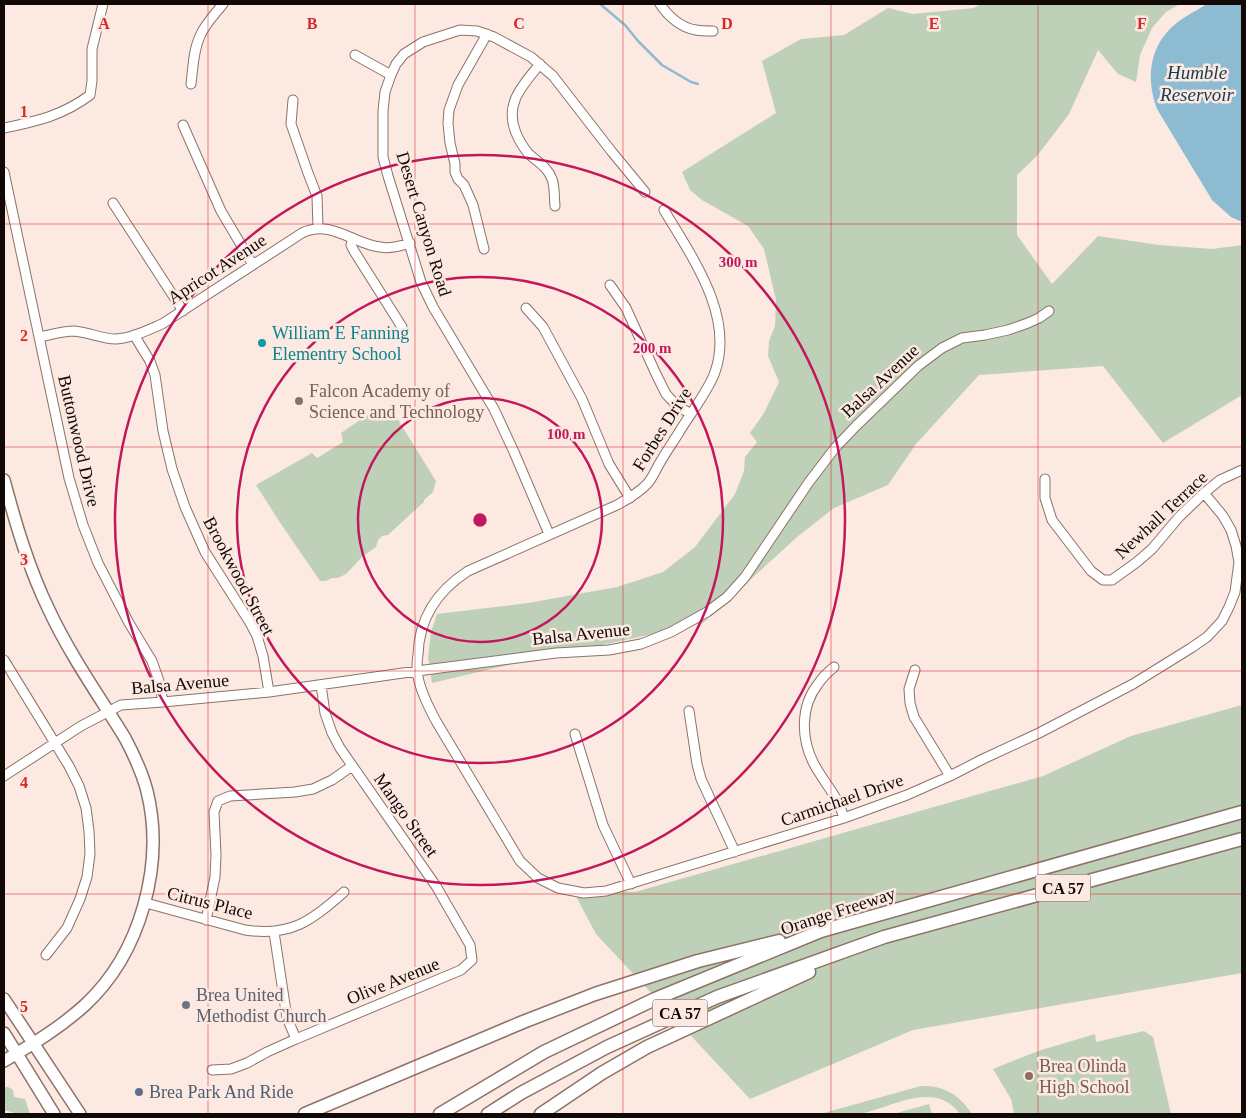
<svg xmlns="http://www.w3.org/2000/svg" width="1246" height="1118" viewBox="0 0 1246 1118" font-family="'Times New Roman',serif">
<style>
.green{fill:#bed1b8}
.water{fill:#8dbcd2}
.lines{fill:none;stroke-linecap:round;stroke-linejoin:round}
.stream{stroke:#8dbcd2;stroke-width:2.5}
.minor-casing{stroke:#8d7268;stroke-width:11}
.major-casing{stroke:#8d7268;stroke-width:14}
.highway-casing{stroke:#8d7268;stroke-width:15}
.minor{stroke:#fff;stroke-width:9}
.major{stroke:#fff;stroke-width:11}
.highway{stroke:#fff;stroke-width:12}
.grid{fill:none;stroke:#d62828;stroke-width:1;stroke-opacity:0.55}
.ring{fill:none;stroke:#c2185b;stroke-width:2.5}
.culture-dot{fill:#0f9aa8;stroke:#fce9e2;stroke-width:2}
.education-dot{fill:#8d6e63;stroke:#fce9e2;stroke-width:2}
.worship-dot{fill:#6b7280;stroke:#fce9e2;stroke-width:2}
.service-dot{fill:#5c6f8a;stroke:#fce9e2;stroke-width:2}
.labels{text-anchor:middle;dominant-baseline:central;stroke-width:5;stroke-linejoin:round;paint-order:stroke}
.shield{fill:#fce9e2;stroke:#584c48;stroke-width:1}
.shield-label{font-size:16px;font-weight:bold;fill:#120906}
.street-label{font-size:18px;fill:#120906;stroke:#fce9e2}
.culture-label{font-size:18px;fill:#0d838f;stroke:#fce9e2;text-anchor:start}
.education-label{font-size:18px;fill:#785e54;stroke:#fce9e2;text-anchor:start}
.worship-label{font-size:18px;fill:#5b616d;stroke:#fce9e2;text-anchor:start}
.service-label{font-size:18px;fill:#4e5e75;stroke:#fce9e2;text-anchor:start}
.water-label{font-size:19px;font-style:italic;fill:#153d4e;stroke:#fce9e2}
.grid-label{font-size:16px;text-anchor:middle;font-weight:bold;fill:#d62828;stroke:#fce9e2;stroke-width:5;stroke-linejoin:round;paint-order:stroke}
.centre{fill:#c2185b;stroke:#fce9e2;stroke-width:2.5}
.ring-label{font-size:15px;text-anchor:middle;font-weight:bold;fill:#c2185b;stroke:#fce9e2;stroke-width:5;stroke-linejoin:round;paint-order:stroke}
</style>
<rect width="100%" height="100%" fill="#fce9e2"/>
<path class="green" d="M981,4H1180L1166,12L1152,28L1140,55L1136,82L1118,74L1098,50L1069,114L1037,156L1017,175V235L1052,284L1098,236L1159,245L1212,249L1242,245V395L1163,443L1103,366L979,375L916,444L888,485L834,508L797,537L703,623L504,666L432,683L428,658L431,632L437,614L528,603L617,587L663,572L695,547L735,494L744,471L745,457L757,442L750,433L764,413L779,382L768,356L769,341L775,326L776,300L764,249L748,226L702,200L690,190L682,172L776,113L762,61L801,39L844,35L888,8L913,14L974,8Z
M369,414L397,418L436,481L433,492L424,500V502L414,511L388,535L382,536L378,540L376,547L362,557L346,574L338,578H332L326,581H320L279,521L256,485L312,453L317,458L343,442L341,433Z
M1242,705V973L913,1030L750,1099L596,934L572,889L635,892L1043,776L1131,736Z
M1144,1031L1153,1037L1171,1114H1014L1011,1099L993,1069L1038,1051L1095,1034L1096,1042Z
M921,1086C943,1085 960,1095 972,1114H960C934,1079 892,1108 859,1114C847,1116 832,1114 820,1114Z
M6,1087H8L13,1090L14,1097L25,1099L30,1114H16L15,1113L4,1110V1088Z
M929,1104L932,1114H893Z"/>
<path class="water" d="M1207,4H1242V222L1231,217L1212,200L1157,109C1147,82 1148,52 1169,30C1179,19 1194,12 1207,4Z"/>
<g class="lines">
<path class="stream" d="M600,4L625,25L638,41L662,65L691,82L698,84"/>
<defs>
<path id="minor" d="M660,4C668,16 681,28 696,30C702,31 708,31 713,31
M355,55L391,75
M540,64C522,86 504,104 516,133C519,140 523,147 528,153C536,161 548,167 552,179C555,187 554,197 555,206
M191,84C193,69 193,51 200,36C205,24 215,14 223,4
M293,100L291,124L308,173L317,196L318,228
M183,125L221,211L253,265
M4,128C37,121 62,116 90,95L92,81V49L103,4
M4,172L69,478L83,525L98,563L129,623L152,661L159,681L163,702
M113,203L183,311
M664,210C691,256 735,315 715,372C708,392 689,415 678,434C671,445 664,455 658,466C655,472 652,478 648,483C640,492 628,499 617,505L468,571C437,591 419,618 418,655C417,660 417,665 417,670C418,685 429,708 436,721L520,861L538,878L558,888L584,893L606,891L844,818L907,795L950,776L983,759L1039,733L1133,684L1191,648L1207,637L1222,621L1229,607L1235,592L1239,562L1236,546L1231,530L1223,516L1204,493
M353,238L351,245L354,251L402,327
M484,249L473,205L464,185L458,179L455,172V164L450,143L448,123L449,110L458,85L487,34
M610,285L626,308L656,374L666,394L678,407L690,413
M526,308L543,327L582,399L609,464L630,498
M134,335L150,361L155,375L163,431L172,469L185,507L205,552L249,621L257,636L263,656L269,692
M39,337C50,335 62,331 74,331C88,332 102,339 116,339C132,338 148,330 162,324L302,233C331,219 353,244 380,247C390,249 400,246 410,243
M1045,479V498L1052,520L1091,571L1103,580H1112L1137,562L1152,549L1179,517L1204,493L1220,480L1242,470
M549,534L514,452L494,409L433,307L421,282L388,176L383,157V111L385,92L391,75L396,64L404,54L423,42L460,30L477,31L494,37L531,57L553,76L612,152L645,192
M4,660L69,766L79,786L86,808L89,831L90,854L87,877L80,899L67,928L46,955
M834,667C828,672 822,678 818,684C800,707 801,739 814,764C821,777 830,788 837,800C840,806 842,812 844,818
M915,670L909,689L910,703L914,717L950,776
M689,711L697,764L701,779L735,852
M575,734L603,825L631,884
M4,776L81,726L121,705L163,702L269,692L417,671L556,653L609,650L641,644L671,632L707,612L727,597L745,577L809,482L835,448L856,426L918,366L942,348L962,338L985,335L1008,330L1028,323L1039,318L1049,311
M146,903L245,930C290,937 312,921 344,892
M206,920L215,877L216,855L214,812L218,801L230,796L295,792L313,789L332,780L352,766
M274,932L287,1018L296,1039
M212,1070L231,1069L247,1063L267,1052L296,1039L461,970L472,960L470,945L436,886L340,748L332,733L325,713L321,685"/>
<path id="major" d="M4,480C16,525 29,569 49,610C70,655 99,696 125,738C134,755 142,772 147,791C165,864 141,953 85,1005C61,1027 33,1044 4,1061
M4,999L80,1114
M4,1033L54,1114"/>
<path id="highway" d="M305,1114L523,1022L595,994L698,961L779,941
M440,1114L544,1052L655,999L821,931L1242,812
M488,1114L521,1093L607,1047L717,997L884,937L1242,839
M541,1114L602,1073L647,1047L809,972"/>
</defs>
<use href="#minor" class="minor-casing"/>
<use href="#major" class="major-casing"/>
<use href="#highway" class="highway-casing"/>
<use href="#minor" class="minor"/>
<use href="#major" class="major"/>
<use href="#highway" class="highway"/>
</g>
<path class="grid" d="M208,4V1114M415,4V1114M623,4V1114M831,4V1114M1038,4V1114M4,224H1242M4,447H1242M4,671H1242M4,894H1242"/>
<g class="ring">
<circle cx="480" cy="520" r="122"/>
<circle cx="480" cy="520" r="243"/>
<circle cx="480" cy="520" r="365"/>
</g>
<circle class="culture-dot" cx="262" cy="343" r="5"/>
<g class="education-dot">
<circle cx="299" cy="401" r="5"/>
<circle cx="1029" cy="1076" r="5"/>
</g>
<circle class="worship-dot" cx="186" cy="1005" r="5"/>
<circle class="service-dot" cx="139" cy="1092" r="5"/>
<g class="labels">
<g class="shield">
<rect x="1035.5" y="874.5" width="55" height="27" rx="4"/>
<rect x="652.5" y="999.5" width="55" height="27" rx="4"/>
</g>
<g class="shield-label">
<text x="1063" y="888">CA 57</text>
<text x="680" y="1013">CA 57</text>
</g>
<g class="street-label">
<text transform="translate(424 224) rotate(73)">Desert Canyon Road</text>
<text transform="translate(217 269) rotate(-33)">Apricot Avenue</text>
<text transform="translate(880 381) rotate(-43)">Balsa Avenue</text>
<text transform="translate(662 429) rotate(-58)">Forbes Drive</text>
<text transform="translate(79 441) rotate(77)">Buttonwood Drive</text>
<text transform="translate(1161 515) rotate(-43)">Newhall Terrace</text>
<text transform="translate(239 576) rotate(62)">Brookwood Street</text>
<text transform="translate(581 634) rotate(-6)">Balsa Avenue</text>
<text transform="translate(180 684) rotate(-5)">Balsa Avenue</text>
<text transform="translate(842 800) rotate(-19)">Carmichael Drive</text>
<text transform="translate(406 815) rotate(55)">Mango Street</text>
<text transform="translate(210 903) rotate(14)">Citrus Place</text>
<text transform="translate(838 911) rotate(-18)">Orange Freeway</text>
<text transform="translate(393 981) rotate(-22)">Olive Avenue</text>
</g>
<g class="culture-label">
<text x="272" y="333">William E Fanning<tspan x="272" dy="21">Elementry School</tspan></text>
</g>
<g class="education-label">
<text x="309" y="391">Falcon Academy of<tspan x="309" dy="21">Science and Technology</tspan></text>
<text x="1039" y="1066">Brea Olinda<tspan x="1039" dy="21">High School</tspan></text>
</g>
<g class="worship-label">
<text x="196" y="995">Brea United<tspan x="196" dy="21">Methodist Church</tspan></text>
</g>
<g class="service-label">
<text x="149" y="1092">Brea Park And Ride</text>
</g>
<g class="water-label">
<text x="1197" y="72">Humble<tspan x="1197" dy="22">Reservoir</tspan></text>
</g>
</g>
<g class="grid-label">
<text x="104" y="29">A</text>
<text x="312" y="29">B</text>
<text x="519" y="29">C</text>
<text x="727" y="29">D</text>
<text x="934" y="29">E</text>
<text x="1142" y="29">F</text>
<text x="24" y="117">1</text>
<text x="24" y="341">2</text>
<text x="24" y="565">3</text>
<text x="24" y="788">4</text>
<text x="24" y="1012">5</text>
</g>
<circle cx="480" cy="520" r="8" class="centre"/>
<g class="ring-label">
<text x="738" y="267">300 m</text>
<text x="652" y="353">200 m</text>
<text x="566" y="439">100 m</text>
</g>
<rect width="1246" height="1118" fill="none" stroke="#120906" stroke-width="10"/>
</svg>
